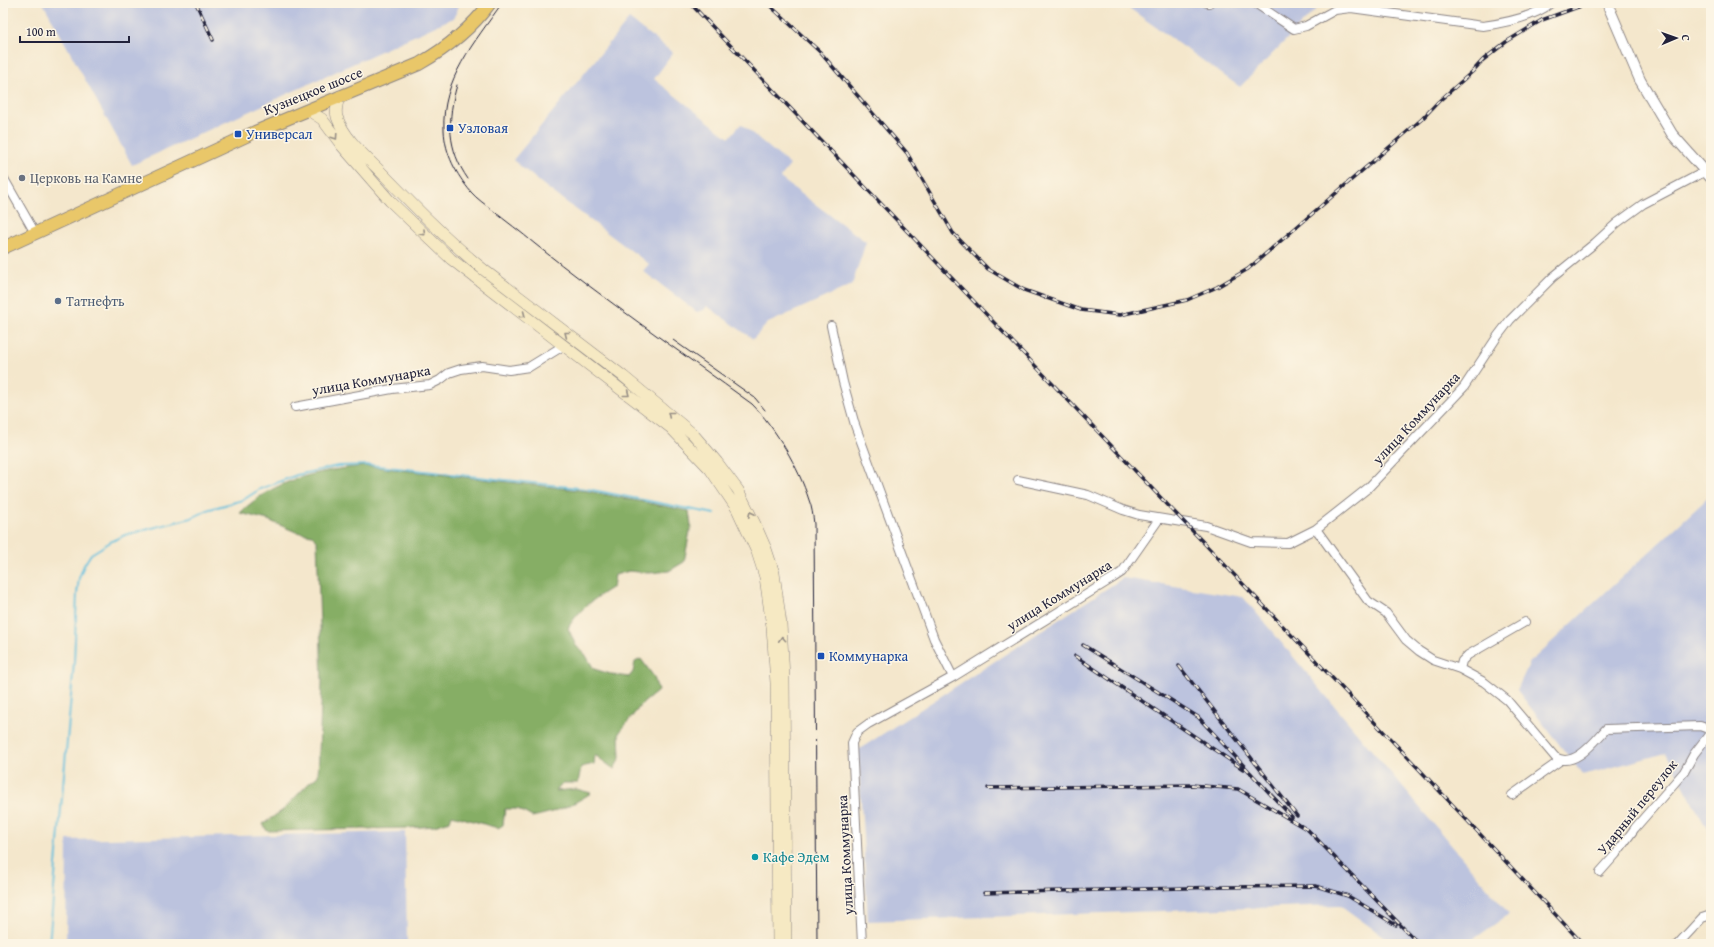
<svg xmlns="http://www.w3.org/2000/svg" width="1714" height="947" viewBox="0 0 1714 947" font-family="'Gentium Book Plus',serif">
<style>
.industrial{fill:#bcc3de}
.forest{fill:#86ae65;stroke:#546850}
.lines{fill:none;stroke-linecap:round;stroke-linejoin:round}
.stream{stroke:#5fbedd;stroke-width:2}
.minor-casing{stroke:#8b8484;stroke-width:10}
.tertiary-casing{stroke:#8b8484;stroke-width:12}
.secondary-casing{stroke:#8b8484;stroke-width:12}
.primary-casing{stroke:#8b8484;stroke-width:14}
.minor{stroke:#fff;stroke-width:8}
.tertiary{stroke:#fff;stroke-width:10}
.secondary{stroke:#f6e9c3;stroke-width:11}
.primary{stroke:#e9c769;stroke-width:12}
.tram{stroke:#22223b;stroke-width:1}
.rail-casing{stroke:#22223b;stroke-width:3.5}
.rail{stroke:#fcf5e5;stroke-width:2;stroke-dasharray:6;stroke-linecap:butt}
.oneway{stroke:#978f86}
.transit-dot{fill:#1a4fb4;stroke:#fcf5e5;stroke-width:1.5}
.worship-dot{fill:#6b7280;stroke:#fcf5e5;stroke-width:1.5}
.service-dot{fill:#5c6f8a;stroke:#fcf5e5;stroke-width:1.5}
.culture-dot{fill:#0f9aa8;stroke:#fcf5e5;stroke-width:1.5}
.labels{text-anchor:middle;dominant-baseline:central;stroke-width:3;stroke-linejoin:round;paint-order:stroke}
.street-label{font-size:14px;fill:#22223b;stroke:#fcf5e5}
.transit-label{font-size:14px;fill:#164399;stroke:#fcf5e5;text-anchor:start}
.worship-label{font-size:14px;fill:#5b616d;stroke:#fcf5e5;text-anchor:start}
.service-label{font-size:14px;fill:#4e5e75;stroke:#fcf5e5;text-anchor:start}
.culture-label{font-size:14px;fill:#0d838f;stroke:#fcf5e5;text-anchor:start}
</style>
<rect width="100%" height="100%" fill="#fcf5e5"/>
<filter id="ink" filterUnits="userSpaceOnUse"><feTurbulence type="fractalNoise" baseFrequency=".025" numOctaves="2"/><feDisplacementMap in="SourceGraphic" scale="8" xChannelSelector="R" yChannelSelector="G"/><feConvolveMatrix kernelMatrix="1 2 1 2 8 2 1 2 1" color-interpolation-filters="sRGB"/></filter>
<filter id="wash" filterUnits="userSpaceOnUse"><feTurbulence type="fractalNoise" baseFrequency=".012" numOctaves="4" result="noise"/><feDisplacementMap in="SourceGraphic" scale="16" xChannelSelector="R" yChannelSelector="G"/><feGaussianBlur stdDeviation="0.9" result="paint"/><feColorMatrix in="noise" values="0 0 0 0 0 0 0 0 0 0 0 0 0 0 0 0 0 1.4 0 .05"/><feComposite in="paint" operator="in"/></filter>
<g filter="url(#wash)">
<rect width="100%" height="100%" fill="#f4e7cc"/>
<path class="industrial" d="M43,3H459L455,17L132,165Z
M1122,3H1322L1240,87Z
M629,19L673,53L654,79L729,138L741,124L790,165L780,178L866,242L852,285L768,323L753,339L707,306L704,310L697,312L643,271L649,264L546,187L513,160Z
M1711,495V836L1666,753L1583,775L1517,690L1530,662Z
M1123,578L1243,597L1509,914L1467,944H1394L1340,905L868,921L858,750Z
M405,832L407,944H66L67,840Z"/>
<path class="forest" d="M366,466L587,491L689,511L691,526L684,562L669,571L649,573L629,571L615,575L613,587C595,598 578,610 568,628L576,646L585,654L594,669L614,675L629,677L633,672L635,662L641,659L654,677L658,691L641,705L619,733L620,758L614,769L595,755L594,764L581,767L578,783H563L556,791L576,789L591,793C571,806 556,812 532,817L518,809H505L503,825L498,828L452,815L450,821L434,826L408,828L267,831L263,824L283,810L309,783L318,776L322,682L317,540L312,535L296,532L268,520L240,513C274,479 320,470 366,466Z"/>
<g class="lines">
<path class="stream" d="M49,944L74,662L77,594L79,578L84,565L91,554L112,541L125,535L191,518L210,509L243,500L260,489L297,475L338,466L370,465L587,489L715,514"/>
</g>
</g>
<g filter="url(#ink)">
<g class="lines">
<defs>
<path id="minor" d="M1207,3H1209
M1255,3L1294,29L1306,26L1335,10L1351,8L1483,26C1504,23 1535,17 1551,3
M3,177L35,233
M831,326L843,382L855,425L934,639L953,677
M295,407L392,389L430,385L440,380L449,373L461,369L482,366L509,370L529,367L563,346
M1018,480L1088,495L1123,510L1139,515L1206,526L1251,542L1288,543L1316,529L1368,488L1464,387L1497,337L1510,320L1553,277L1595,243L1617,223L1643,204L1706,171
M1316,529L1368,601L1386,613L1406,640L1419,651L1433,660L1460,669L1484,682L1507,700L1555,757C1574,769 1594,742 1606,729L1700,726L1711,730
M1460,669L1462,661L1468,655L1525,622
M1512,795L1561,760
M1600,872L1616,854L1635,828L1684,772L1694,754L1711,732
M862,944L852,743L857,732L868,724L953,677L1113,578L1122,572L1159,519
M1678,944L1702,918L1711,915"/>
<path id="tertiary" d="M1607,3L1640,80L1672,134L1711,178"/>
<path id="secondary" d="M340,96C337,103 335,109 337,117C344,138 365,156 380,171C414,206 447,240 484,270L623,376L693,434L717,462L738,490L755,524L766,549L774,573L781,624L784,677L786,944
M308,110L322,119L342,146L390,201L451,259L671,428L710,469L737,509L757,552L765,577L772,627L776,683L778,944"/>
<path id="primary" d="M3,248L255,132L419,64C447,48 471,29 490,3"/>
</defs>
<use href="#minor" class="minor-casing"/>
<use href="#tertiary" class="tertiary-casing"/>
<use href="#secondary" class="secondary-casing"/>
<use href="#primary" class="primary-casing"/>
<use href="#minor" class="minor"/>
<use href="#tertiary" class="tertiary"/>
<use href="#secondary" class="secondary"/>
<use href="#primary" class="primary"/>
<path class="tram" d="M502,3C475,42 441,80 444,130C445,154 456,174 471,192C477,199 485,204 492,210C506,221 521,232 535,244C605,300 679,351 752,404C775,427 799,468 809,500C812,507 813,516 814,524L817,944
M457,85C447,119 447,149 468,179
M673,340L755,398L765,410"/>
<defs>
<path id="rail" d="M196,3L213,40
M690,3L1418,768L1583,944
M767,3L820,52L907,153L953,233L988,269L1024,290L1081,310L1120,315L1187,300L1217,287L1248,269L1422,119L1438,102L1472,72L1483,60L1506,42L1542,20L1589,3
M1083,645L1198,717L1292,817
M1075,656L1243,769
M1179,666L1297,816
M988,788L1192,785L1238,789L1308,830L1419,944
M984,893L1226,887L1316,886L1348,896L1396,925"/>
</defs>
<use href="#rail" class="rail-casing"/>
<use href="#rail" class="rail"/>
</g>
<defs><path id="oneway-chevron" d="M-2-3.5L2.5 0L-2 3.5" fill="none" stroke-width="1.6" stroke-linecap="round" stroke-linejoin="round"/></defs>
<g class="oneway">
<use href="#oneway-chevron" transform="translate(335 137) rotate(56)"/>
<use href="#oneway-chevron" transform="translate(423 233) rotate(44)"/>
<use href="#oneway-chevron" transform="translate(523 315) rotate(37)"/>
<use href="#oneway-chevron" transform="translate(567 334) rotate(-142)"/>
<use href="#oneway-chevron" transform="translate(627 394) rotate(38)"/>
<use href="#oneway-chevron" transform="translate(670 414) rotate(-141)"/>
<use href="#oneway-chevron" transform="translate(751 514) rotate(-115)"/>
<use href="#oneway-chevron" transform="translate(782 639) rotate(-94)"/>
</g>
</g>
<g class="transit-dot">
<rect x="446" y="124" width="8" height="8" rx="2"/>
<rect x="234" y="130" width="8" height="8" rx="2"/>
<rect x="817" y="652" width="8" height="8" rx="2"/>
</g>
<circle class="worship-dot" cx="22" cy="178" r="4"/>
<circle class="service-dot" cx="58" cy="301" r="4"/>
<circle class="culture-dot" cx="755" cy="857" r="4"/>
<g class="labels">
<g class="street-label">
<text transform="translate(313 91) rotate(-22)">Кузнецкое шоссе</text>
<text transform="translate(371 380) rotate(-10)">улица Коммунарка</text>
<text transform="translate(1416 418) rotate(-47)">улица Коммунарка</text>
<text transform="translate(1059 595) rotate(-32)">улица Коммунарка</text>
<text transform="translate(1637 807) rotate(-51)">Ударный переулок</text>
<text transform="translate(845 855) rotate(-93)">улица Коммунарка</text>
</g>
<g class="transit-label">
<text x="458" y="128">Узловая</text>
<text x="246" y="134">Универсал</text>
<text x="829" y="656">Коммунарка</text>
</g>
<g class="worship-label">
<text x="30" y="178">Церковь на Камне</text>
</g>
<g class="service-label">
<text x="66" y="301">Татнефть</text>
</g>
<g class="culture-label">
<text x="763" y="857">Кафе Эдем</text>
</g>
</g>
<rect width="1714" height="947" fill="none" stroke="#fcf5e5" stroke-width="16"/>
<g transform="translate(1676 38) rotate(88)" stroke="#fcf5e5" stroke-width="3" paint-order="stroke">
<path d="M0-3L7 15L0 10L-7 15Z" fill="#22223b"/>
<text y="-6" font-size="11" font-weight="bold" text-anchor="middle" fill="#22223b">С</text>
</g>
<path d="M20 36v6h109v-6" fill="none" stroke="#22223b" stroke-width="2"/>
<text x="26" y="36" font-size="12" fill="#22223b" stroke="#fcf5e5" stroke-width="3" paint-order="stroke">100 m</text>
</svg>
